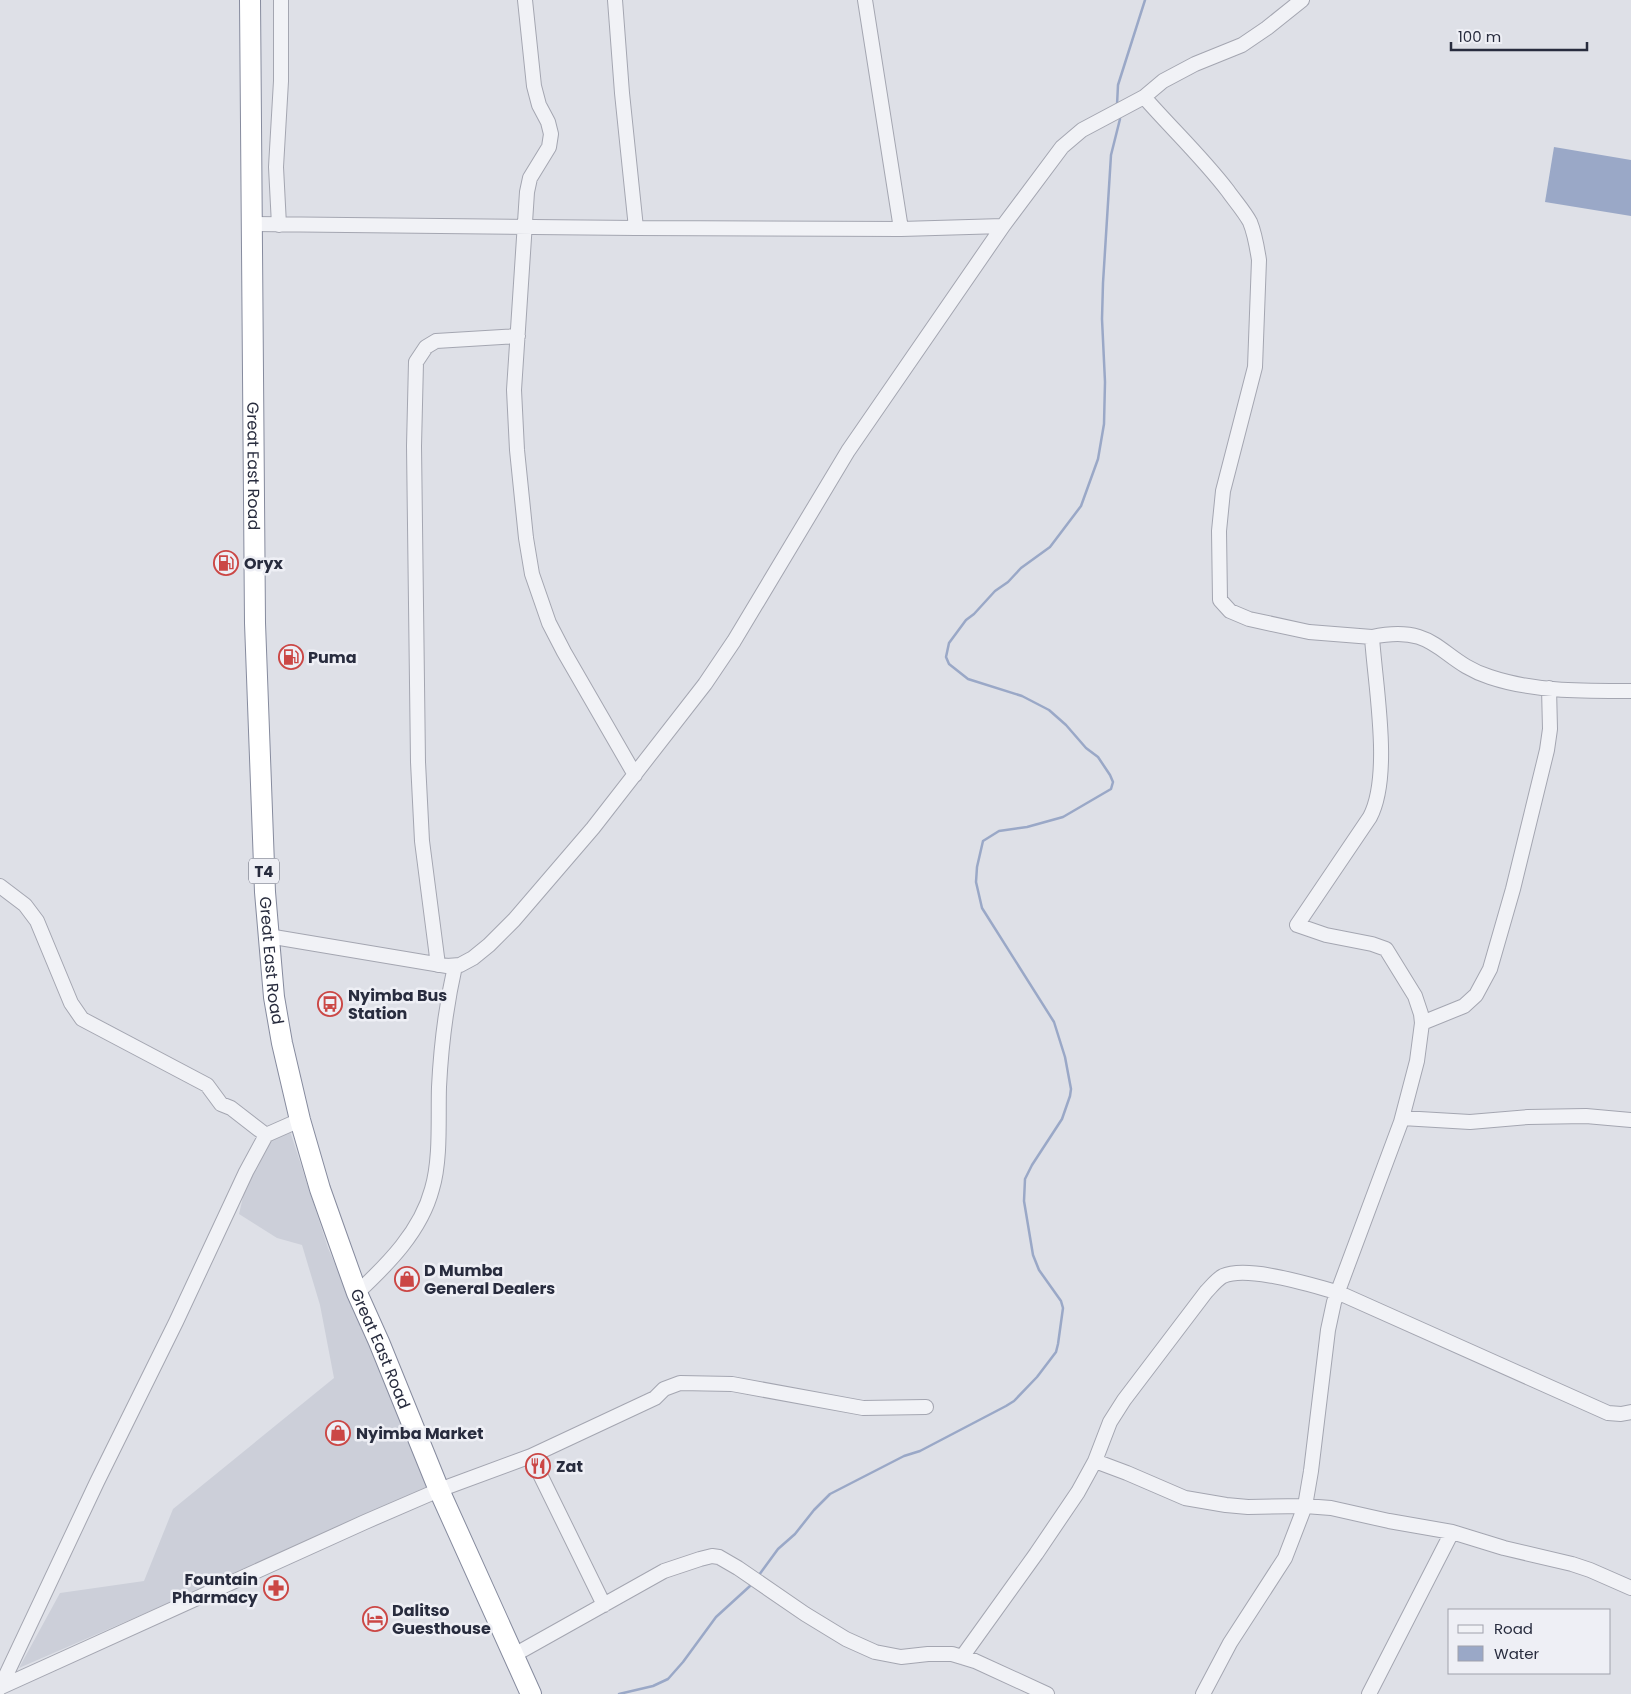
<svg xmlns="http://www.w3.org/2000/svg" width="1631" height="1694" viewBox="0 0 1631 1694" font-family="Poppins,sans-serif">
<style>
.built{fill:#cccfd9}
.water{fill:#9aa8c7}
.lines{fill:none;stroke-linecap:round;stroke-linejoin:round}
.stream{stroke:#9aa8c7;stroke-width:2.5}
.minor-casing{stroke:#a4a6b1;stroke-width:16}
.highway-casing{stroke:#868b9e;stroke-width:22}
.minor{stroke:#f1f2f6;stroke-width:14}
.highway{stroke:#fff;stroke-width:20}
.labels{text-anchor:middle;dominant-baseline:central;stroke-width:5;stroke-linejoin:round;paint-order:stroke}
.shield{fill:#eeeff5;stroke:#636675;stroke-width:1}
.shield-label{font-size:15px;font-weight:bold;fill:#282c3e}
.street-label{font-size:16px;fill:#282c3e;stroke:#eeeff5}
.poi-label{font-size:16px;font-weight:bold;fill:#282c3e;stroke:#eeeff5;text-anchor:start}
</style>
<rect width="100%" height="100%" fill="#dee0e7"/>
<path class="built" d="M290,1131L328,1248L433,1488L19,1668L60,1593L144,1581L173,1509L334,1378L320,1305L302,1245L277,1238L239,1214L248,1176L266,1137Z"/>
<path class="water" d="M1554,147L1631,160V216L1545,202Z"/>
<g class="lines">
<path class="stream" d="M1117,105L1118,85L1145,0
M759,1575L778,1549L795,1534L814,1510L830,1494L904,1456L920,1451L1006,1406L1014,1401L1037,1377L1056,1352L1058,1344L1063,1308L1061,1301L1039,1270L1033,1255L1024,1201L1025,1179L1032,1165L1062,1119L1070,1096L1071,1089L1065,1057L1054,1022L982,908L976,882L977,867L983,841L999,831L1027,827L1063,817L1111,789L1113,782L1110,775L1098,757L1086,748L1066,725L1049,710L1022,696L968,679L949,664L946,657L949,643L966,620L974,614L995,591L1008,582L1021,568L1050,547L1081,506L1098,459L1104,424L1105,382L1102,319L1103,283L1111,155L1120,119
M619,1694L653,1686L668,1679L683,1662L716,1617L750,1586"/>
<defs>
<path id="minor" d="M525,0L534,86L539,105L548,122L551,134L549,147L530,178L527,192L514,390L517,450L526,538L532,574L549,623L564,652L635,775
M615,0L622,93L636,228
M865,0L901,229
M1144,97C1172,129 1202,157 1228,191C1235,201 1244,211 1250,222C1255,234 1257,247 1259,260L1255,367L1223,491L1219,531L1220,600L1230,611L1249,619L1309,632L1372,637C1375,685 1392,775 1370,817L1297,925L1326,935L1372,944L1386,949L1415,996L1421,1014L1422,1023L1417,1061L1401,1122L1334,1302L1328,1330L1311,1471L1305,1506L1285,1558L1230,1643L1203,1694
M252,224L636,228L901,229L1003,226
M279,225L276,167L281,81V0
M1372,637C1438,623 1439,661 1490,677C1535,692 1584,691 1631,691
M0,886L25,905L37,921L71,1003L82,1019L207,1085L221,1104L231,1108L266,1135
M268,936L447,966L460,965L473,958L489,945L514,920L593,828L705,684L734,641L848,451L1003,226L1062,147L1082,130L1144,97L1163,81L1195,64L1242,45L1267,28L1302,0
M438,965L422,841L418,762L414,446L416,362L426,347L436,341L518,336
M1422,1023L1464,1006L1476,995L1490,969L1513,889L1547,750L1550,729L1549,688
M1402,1118L1470,1122L1528,1117L1586,1116L1631,1120
M357,1293C388,1264 421,1231 432,1189C441,1159 438,1118 439,1087C441,1046 446,1006 455,966
M531,1456L655,1398L664,1389L680,1383L732,1384L863,1408L926,1407
M1095,1461L1127,1473L1185,1498L1226,1505L1248,1507L1305,1506L1331,1508L1389,1521L1452,1532L1504,1548L1572,1564L1590,1570L1631,1588
M514,1655L664,1571L700,1559L712,1556L719,1557L738,1568L805,1614L846,1639L875,1652L901,1657L928,1654H952L962,1657L975,1661L1047,1694
M962,1657L1036,1554L1078,1492L1095,1461L1110,1422L1124,1400L1206,1292C1211,1287 1216,1280 1223,1276C1248,1265 1310,1285 1337,1292L1608,1413L1621,1414L1631,1412
M1,1687L365,1522L439,1490L531,1456L604,1605
M0,1688L97,1482L176,1322L246,1172L266,1135L300,1120
M1369,1694L1452,1532"/>
<g id="highway">
<path id="s1" d="M250,0L255,623L265,892L274,997L282,1043L300,1120L320,1189L337,1237L357,1293L379,1342L439,1490L531,1694"/>
</g>
</defs>
<use href="#minor" class="minor-casing"/>
<use href="#highway" class="highway-casing"/>
<use href="#minor" class="minor"/>
<use href="#highway" class="highway"/>
</g>
<defs>
<symbol id="fuel-ring" viewBox="-11 -11 22 22"><circle r="9.5" fill="#eeeff5" stroke="#cb4745" stroke-width="1.5"/><path d="M-5.5-6h7V0h2V4h1.3V-2.5L3-4.5l.8-.8L6-3V5H2.5V1h-1V6h-7ZM-4.2-4.7v3.2H.2V-4.7Z" fill="#cb4745"/></symbol>
<symbol id="bus-ring" viewBox="-11 -11 22 22"><circle r="9.5" fill="#eeeff5" stroke="#cb4745" stroke-width="1.5"/><path d="M-5-6H5V4H4V6H2V4H-2V6H-4V4H-5ZM-3.5-4V0h7V-4ZM-3.5 1.2v1.5H-2V1.2ZM2 1.2v1.5H3.5V1.2Z" fill="#cb4745"/></symbol>
<symbol id="shop-ring" viewBox="-11 -11 22 22"><circle r="9.5" fill="#eeeff5" stroke="#cb4745" stroke-width="1.5"/><path d="M-5-2.5h2.3a2.7 3.5 0 0 1 5.4 0H5L5.5 6h-11ZM-1.5-2.5h3a1.5 2.3 0 0 0-3 0Z" fill="#cb4745"/></symbol>
<symbol id="restaurant-ring" viewBox="-11 -11 22 22"><circle r="9.5" fill="#eeeff5" stroke="#cb4745" stroke-width="1.5"/><path d="M-5-6h1v4h1v-4h1v4h1v-4h1v5L-1.5 .5V6h-2V.5L-5-1ZM5-6V6H3V1.5H1.5Q1.5-4 5-6Z" fill="#cb4745"/></symbol>
<symbol id="pharmacy-ring" viewBox="-11 -11 22 22"><circle r="9.5" fill="#eeeff5" stroke="#cb4745" stroke-width="1.5"/><path d="M-2-6h4v4h4v4h-4v4h-4v-4h-4v-4h4Z" fill="#cb4745"/></symbol>
<symbol id="hotel-ring" viewBox="-11 -11 22 22"><circle r="9.5" fill="#eeeff5" stroke="#cb4745" stroke-width="1.5"/><path d="M-6-4.5h1.5V1H6V5H4.5V3h-9V5H-6ZM-4 0a1.8 1.8 0 1 1 3.6 0ZM.5 0V-2.5h3Q6-2.5 6 0Z" fill="#cb4745"/></symbol>
</defs>
<g fill-rule="evenodd">
<use href="#fuel-ring" x="212" y="549" width="28" height="28"/>
<use href="#fuel-ring" x="277" y="643" width="28" height="28"/>
<use href="#bus-ring" x="316" y="990" width="28" height="28"/>
<use href="#shop-ring" x="393" y="1265" width="28" height="28"/>
<use href="#shop-ring" x="324" y="1419" width="28" height="28"/>
<use href="#restaurant-ring" x="524" y="1452" width="28" height="28"/>
<use href="#pharmacy-ring" x="262" y="1574" width="28" height="28"/>
<use href="#hotel-ring" x="361" y="1605" width="28" height="28"/>
</g>
<g class="labels">
<rect class="shield" x="249" y="858.5" width="30" height="25" rx="4"/>
<g class="shield-label">
<text x="264" y="871">T4</text>
</g>
<g class="street-label">
<text stroke="none"><textPath href="#s1" startOffset="466">Great East Road</textPath></text>
<text stroke="none"><textPath href="#s1" startOffset="961">Great East Road</textPath></text>
<text stroke="none"><textPath href="#s1" startOffset="1366">Great East Road</textPath></text>
</g>
<g class="poi-label">
<text x="244" y="563">Oryx</text>
<text x="308" y="657">Puma</text>
<text x="348" y="995">Nyimba Bus<tspan x="348" dy="18">Station</tspan></text>
<text x="424" y="1270">D Mumba<tspan x="424" dy="18">General Dealers</tspan></text>
<text x="356" y="1433">Nyimba Market</text>
<text x="556" y="1466">Zat</text>
<text x="258" y="1579" text-anchor="end">Fountain<tspan x="258" dy="18">Pharmacy</tspan></text>
<text x="392" y="1610">Dalitso<tspan x="392" dy="18">Guesthouse</tspan></text>
</g>
</g>
<rect x="1448" y="1609" width="162" height="65" fill="#eeeff5" stroke="#9fa1ac"/>
<rect x="1458" y="1625" width="25" height="8" fill="#f1f2f6" stroke="#9fa1ac"/>
<text x="1494" y="1634" font-size="15" fill="#282c3e">Road</text>
<rect x="1458" y="1646" width="25" height="15" fill="#9aa8c7" stroke="#9fa1ac"/>
<text x="1494" y="1659" font-size="15" fill="#282c3e">Water</text>
<path d="M1451 42v8h136v-8" fill="none" stroke="#282c3e" stroke-width="2.5"/>
<text x="1458" y="42" font-size="15" fill="#282c3e" stroke="#eeeff5" stroke-width="4" paint-order="stroke">100 m</text>
</svg>
